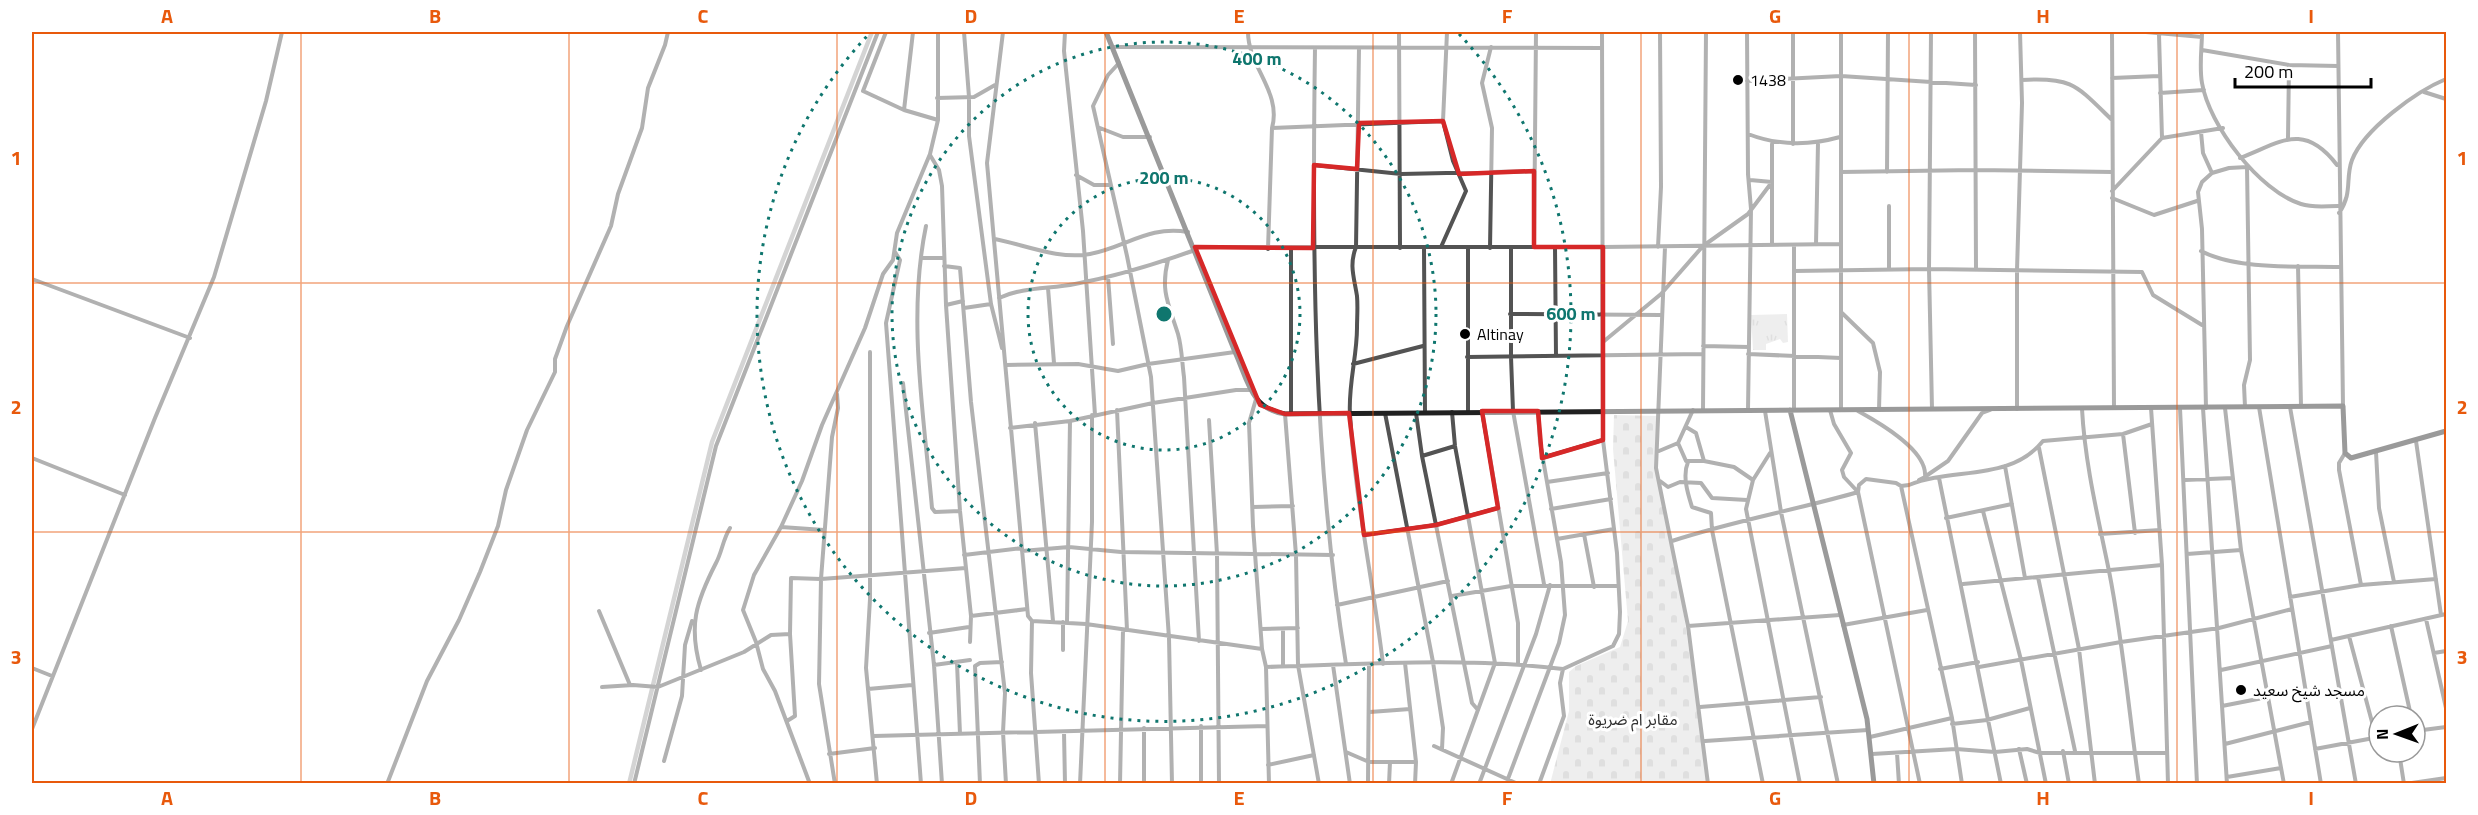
<svg xmlns="http://www.w3.org/2000/svg" width="2478" height="815" viewBox="0 0 2478 815" font-family="'Titillium Web','Noto Sans Arabic',sans-serif">
<style>
.grass{fill:url(#grass-tufts)}
.cemetery{fill:url(#cemetery-stones)}
.lines{fill:none;stroke-linecap:round;stroke-linejoin:round}
.canal{stroke:#a1a1a1;stroke-width:4.5}
.street{stroke:#535353;stroke-width:4}
.secondary{stroke:#202020;stroke-width:5}
.marked{fill:none;stroke:#d62828;stroke-width:4.5;stroke-linejoin:round}
.grid{fill:none;stroke:#e8590c;stroke-width:1.5;stroke-opacity:0.55}
.ring{fill:none;stroke:#0f766e;stroke-width:3;stroke-dasharray:3 6}
.poi-dot{fill:#000;stroke:#fff;stroke-width:2}
.labels{text-anchor:middle;dominant-baseline:central;stroke-width:6;stroke-linejoin:round;paint-order:stroke}
.poi-label{font-size:16px;fill:#000;stroke:#fff;text-anchor:start}
.park-label{font-size:16px;fill:#313131;stroke:#fff}
.centre{fill:#0f766e;stroke:#fff;stroke-width:3}
.ring-label{font-size:18px;text-anchor:middle;font-weight:bold;fill:#0f766e;stroke:#fff;stroke-width:6;stroke-linejoin:round;paint-order:stroke}
.neatline{fill:none;stroke:#e8590c;stroke-width:2}
.grid-label{font-size:20px;text-anchor:middle;font-weight:bold;fill:#e8590c}
</style>
<defs>
<pattern id="grass-tufts" width="24" height="20" patternUnits="userSpaceOnUse" patternTransform="scale(1.5)"><rect width="24" height="20" fill="#dadada"/><path d="M3 7l-1-3M5 7V3M7 7l1-3M15 17l-1-3M17 17v-4M19 17l1-3" fill="none" stroke="#b9b9b9"/></pattern>
<pattern id="cemetery-stones" width="16" height="16" patternUnits="userSpaceOnUse" patternTransform="scale(1.5)"><rect width="16" height="16" fill="#dadada"/><path d="M2 7V4a2 2 0 0 1 4 0v3zM10 15v-3a2 2 0 0 1 4 0v3z" fill="#b9b9b9"/></pattern>
</defs>
<rect width="100%" height="100%" fill="#fff"/>
<path class="grass" d="M1787,314L1788,342L1783,343L1780,339L1766,344V350H1753L1751,315Z"/>
<path class="cemetery" d="M1614,415L1658,416L1656,472L1683,608L1708,783L1550,784L1569,711V672L1576,666L1620,647L1628,621L1613,449Z"/>
<g class="lines">
<path class="canal" d="M629,784L712,442L872,32"/>
<path class="street" d="M886,32L863,91L904,110L938,120
M964,32L969,97V136L991,304L1002,348
M1003,32L987,163L1028,616L1032,621L1086,624L1262,649L1266,667L1269,784
M1065,32L1064,51L1083,231L1095,415
M1248,32C1248,67 1282,92 1272,128
M1399,32L1400,248
M1747,32L1748,174L1751,209L1748,410
M1793,32V144
M1841,32V410
M1931,32L1929,269L1932,409
M1975,32L1976,269
M2112,32L2114,408
M2146,32L2202,37
M2202,32C2202,48 2199,66 2202,83C2209,125 2259,191 2301,204C2313,208 2326,206 2338,206
M2338,32L2343,406
M2159,35L2162,138
M1111,47L1602,48
M1315,48C1312,254 1313,460 1346,664
M1359,48L1356,247C1349,265 1354,277 1357,296C1358,307 1357,318 1357,328C1357,357 1348,385 1350,415C1355,499 1373,580 1383,664
M2202,50L2289,65L2338,66
M1119,63L1108,75L1093,106L1127,256L1151,377L1169,638L1172,784
M2112,78L2159,76
M2022,80C2072,77 2076,85 2111,119
M1747,81L1841,76L1976,85
M2424,92L2446,99
M2160,93L2204,90
M937,98L974,97L995,85
M904,110L913,32
M1100,128L1123,137H1150
M2201,132L2203,153L2212,173
M1748,134C1779,146 1808,146 1840,137
M2288,138L2289,65
M930,155L939,170L942,186L946,305L960,511L971,616L970,642
M2240,158C2280,143 2303,121 2337,165
M1314,165L1401,174L1534,171
M1841,172L1975,170L2112,172
M1887,172L1888,32
M1076,175L1094,185H1109
M1750,180L1772,182
M2112,191L2162,138L2223,128
M2112,198L2154,215L2197,201
M1889,206V269
M2339,213C2353,193 2345,179 2352,160C2364,129 2417,91 2446,79
M926,226C907,318 924,415 932,508L935,512L960,511
M995,239C1025,245 1059,260 1090,254C1126,247 1149,225 1188,232
M1816,244L1818,143
M1772,245V144
M1195,247H1603L1840,244
M1441,247L1466,191L1453,161L1443,121L1447,32
M1468,247V411
M1534,247L1536,32
M1555,247L1556,356
M1658,247L1661,187L1660,32
M1665,247L1656,468L1688,626L1708,784
M1291,248V413
M1424,248L1425,412
M1490,248L1492,128L1482,83L1491,47
M1511,248V357L1513,411L1544,584
M1268,249L1272,128L1443,121
M2201,251C2237,270 2298,266 2339,267
M895,252L900,260L886,323L921,784
M921,258H943
M1168,260C1160,291 1169,305 1178,334C1182,348 1182,363 1184,377L1199,641
M944,266L960,268L971,402L1005,693L1003,732L1006,784
M2298,266L2301,406
M1794,271L1929,269L2142,272L2153,295L2202,325
M1108,277L1113,344
M32,279L190,338
M1048,288L1054,363
M999,298C1022,287 1050,289 1075,284C1117,276 1156,264 1195,250
M946,305L963,301
M964,308L991,304
M1842,313L1873,343L1880,372L1879,410
M1510,314L1660,315
M1603,342L1661,294L1703,246L1748,214L1772,182
M1703,346L1749,347
M870,352V599L866,668L877,784
M1748,354L1841,358
M1467,357L1703,354
M1353,364L1423,346
M1006,365L1078,364L1118,371L1148,364L1235,352
M903,383L934,665L942,784
M1256,399L1249,423L1253,526L1262,649
M2259,407L2321,784
M2290,407L2356,784
M2151,408L2162,565L2168,784
M2180,408L2197,784
M2203,408L2227,784
M2206,408L2202,229L2198,192L2202,182L2212,173L2229,168L2247,167L2250,360L2244,385L2245,407
M2225,408L2241,550L2284,784
M2017,409V270L2022,103L2020,32
M2082,409C2085,464 2098,517 2109,571C2123,641 2129,713 2139,784
M1117,410L1127,630
M1693,410L1678,443L1686,461H1704L1734,467L1753,480
M1703,410L1706,32
M1794,410V245
M1830,410L1834,424L1851,453L1842,470L1844,477L1858,492L1920,784
M1482,411L1518,623V664
M1765,411L1781,512L1838,784
M1858,411C1878,422 1928,450 1925,477L1919,480
M1385,413L1433,662L1443,728L1442,749
M1416,413L1422,456L1472,703L1478,710
M1285,414L1296,555L1298,665L1319,784
M1209,420L1217,554L1219,784
M1035,423L1053,621
M1686,427L1696,433L1704,461
M1010,428L1070,421L1153,403L1236,390H1251
M2123,434L2135,533
M2416,441L2441,615
M2039,448L2079,649L2095,784
M1659,451L1678,443
M2376,452L2379,508L2394,582
M1770,453L1753,480L1746,509L1800,784
M2345,453L2339,463V470L2361,585
M1422,456L1455,446
M32,458L125,495
M1542,458L1603,440
M1688,462C1682,476 1688,494 1692,507L1711,513L1712,530L1763,784
M2005,466L2025,578
M1926,476L1948,461L1982,413L1990,410
M1939,478L2001,784
M2185,480L2233,478
M1660,481L1668,487L1680,482L1701,483L1712,498L1747,500
M1547,482L1608,473
M1901,486L1952,718L1962,784
M1253,507L1293,506
M1551,509L1611,499
M1983,511L2021,660L2046,784
M1946,518L2012,504
M781,527L824,530
M1584,534L1594,587
M2100,534L2160,530
M1364,535L1436,525L1498,508
M1557,539L1614,529
M1672,541C1733,521 1796,510 1858,492L1859,485L1866,479L1896,483L1901,486L1909,485C1953,467 2010,482 2043,441L2123,434L2152,424
M1022,551L1069,547L1121,552L1333,555
M2187,554L2241,550
M964,555L1022,548
M2038,577L2075,751
M1963,584L2162,565
M1452,596L1511,586H1618
M2290,597L2361,585L2436,579
M1337,605L1448,581
M599,611L630,685
M971,616L1027,609
M2426,619L2446,708
M1032,621L1031,673L1039,784
M1067,622L1070,421
M1843,625L1927,610
M1688,626L1840,615
M2391,626L2411,716
M1261,629L1298,628
M1283,629V666
M929,633L969,627
M2349,636L2376,737
M2331,640L2446,614
M1063,650V622
M2434,653L2446,651
M957,663L960,734
M1405,663L1416,762L1415,784
M934,665L970,660
M1333,665L1350,784
M1266,667C1365,664 1465,657 1563,669
M1979,667L2121,642L2219,628L2292,609
M32,668L52,676
M1940,669L1978,662
M701,670C688,626 696,602 716,563C722,552 723,539 730,528
M2221,670L2332,646
M602,687L633,685L658,687L744,652L771,635L790,634
M868,689L912,685
M2222,706L2268,697
M1700,707L1821,697
M1370,712L1410,709
M787,721L795,716L790,634L791,578L821,579L966,568
M1952,724L1987,720L2030,708
M32,729L155,418L214,277L266,101L282,32
M2415,731L2446,727
M1064,732L1065,784
M874,736L1267,726
M1870,737L1952,718
M1705,741L1868,730
M2225,744L2311,722
M1434,746L1518,784
M2019,749L2027,784
M2315,749L2379,737
M2063,751L2069,784
M1346,752L1369,762H1416
M2399,752L2404,784
M1897,753L1899,784
M829,754L875,748
M1872,754L1956,749L1995,752L2027,749L2040,753H2166
M664,761L682,696L685,645L692,621
M1268,765L1314,755
M2227,777L2281,768
M1368,782L1369,665
M387,784L427,681L459,620L480,572L498,526L506,490L527,430L555,372V359L567,326L611,226L618,194L642,128L648,88L665,45L668,32
M634,784L716,446L878,32
M810,784L775,691L763,669L756,642L743,610L754,575L781,527L802,481L822,425L865,328L883,274L893,260L897,233L930,154L938,120V32
M835,784L819,684L821,579L832,437L838,408L837,394
M980,784L975,666L980,663L1002,662
M1080,784L1092,522V415
M1120,784L1123,630
M1144,784V728
M1201,784V726
M1389,784L1390,762
M1451,784L1495,663L1455,446L1452,412
M1479,784L1536,634L1550,585
M1506,784L1559,643L1565,615L1561,562L1540,442L1538,412
M1539,784L1564,716L1560,683L1563,669L1613,646L1619,634L1620,612L1617,553L1603,440L1602,32
M2405,784L2446,778"/>
<path class="secondary" d="M1106,32L1235,352C1248,381 1251,409 1285,414L2343,406L2345,453L2351,458L2446,431
M1790,410L1867,719L1874,784"/>
</g>
<path d="M0 0H2478V815H0ZM1443,121L1459,174L1534,171V247H1603V440L1542,458L1538,411H1482L1498,508L1436,525L1364,535L1349,413L1285,414L1260,405L1195,247L1313,248L1314,165L1357,169L1359,123Z" fill="#fff" fill-opacity=".55" fill-rule="evenodd"/>
<path class="marked" d="M1443,121L1459,174L1534,171V247H1603V440L1542,458L1538,411H1482L1498,508L1436,525L1364,535L1349,413L1285,414L1260,405L1195,247L1313,248L1314,165L1357,169L1359,123Z"/>
<path class="grid" d="M301,32V784M569,32V784M837,32V784M1105,32V784M1373,32V784M1641,32V784M1909,32V784M2177,32V784M32,283H2446M32,532H2446"/>
<g class="ring">
<circle cx="1164" cy="314" r="136"/>
<circle cx="1164" cy="314" r="272"/>
<path d="M1459 34A407 407 0 1 1 869 34"/>
</g>
<g class="poi-dot">
<circle cx="1738" cy="80" r="6"/>
<circle cx="1465" cy="334" r="6"/>
<circle cx="2241" cy="690" r="6"/>
</g>
<g class="labels">
<g class="poi-label">
<text x="1750" y="80">1438</text>
<text x="1477" y="334">Altinay</text>
<text x="2253" y="690">مسجد شيخ سعيد</text>
</g>
<g class="park-label">
<text x="1633" y="719">مقابر ام ضريوة</text>
</g>
</g>
<circle cx="1164" cy="314" r="9" class="centre"/>
<g class="ring-label">
<text x="1257" y="65">400 m</text>
<text x="1164" y="184">200 m</text>
<text x="1571" y="320">600 m</text>
</g>
<rect width="2478" height="815" fill="none" stroke="#ffffff" stroke-width="66"/>
<g transform="translate(2397 734) rotate(269)"><circle r="28" fill="#ffffff" stroke="#999999" stroke-width="1.5"/>
<path d="M0-4.5L10 22L0 15L-10 22Z" fill="#000000"/>
<text y="-9" font-size="16" font-weight="bold" text-anchor="middle" fill="#000000">N</text>
</g>
<path d="M2235 78v9h136v-9" fill="none" stroke="#000000" stroke-width="3"/>
<text x="2244" y="78" font-size="18" fill="#000000" stroke="#ffffff" stroke-width="4.5" paint-order="stroke">200 m</text>
<rect x="33" y="33" width="2412" height="749" class="neatline"/>
<g class="grid-label">
<text x="167" y="23">A</text>
<text x="435" y="23">B</text>
<text x="703" y="23">C</text>
<text x="971" y="23">D</text>
<text x="1239" y="23">E</text>
<text x="1507" y="23">F</text>
<text x="1775" y="23">G</text>
<text x="2043" y="23">H</text>
<text x="2311" y="23">I</text>
<text x="16" y="165">1</text>
<text x="2462" y="165">1</text>
<text x="16" y="414">2</text>
<text x="2462" y="414">2</text>
<text x="16" y="664">3</text>
<text x="2462" y="664">3</text>
<text x="167" y="805">A</text>
<text x="435" y="805">B</text>
<text x="703" y="805">C</text>
<text x="971" y="805">D</text>
<text x="1239" y="805">E</text>
<text x="1507" y="805">F</text>
<text x="1775" y="805">G</text>
<text x="2043" y="805">H</text>
<text x="2311" y="805">I</text>
</g>
</svg>
